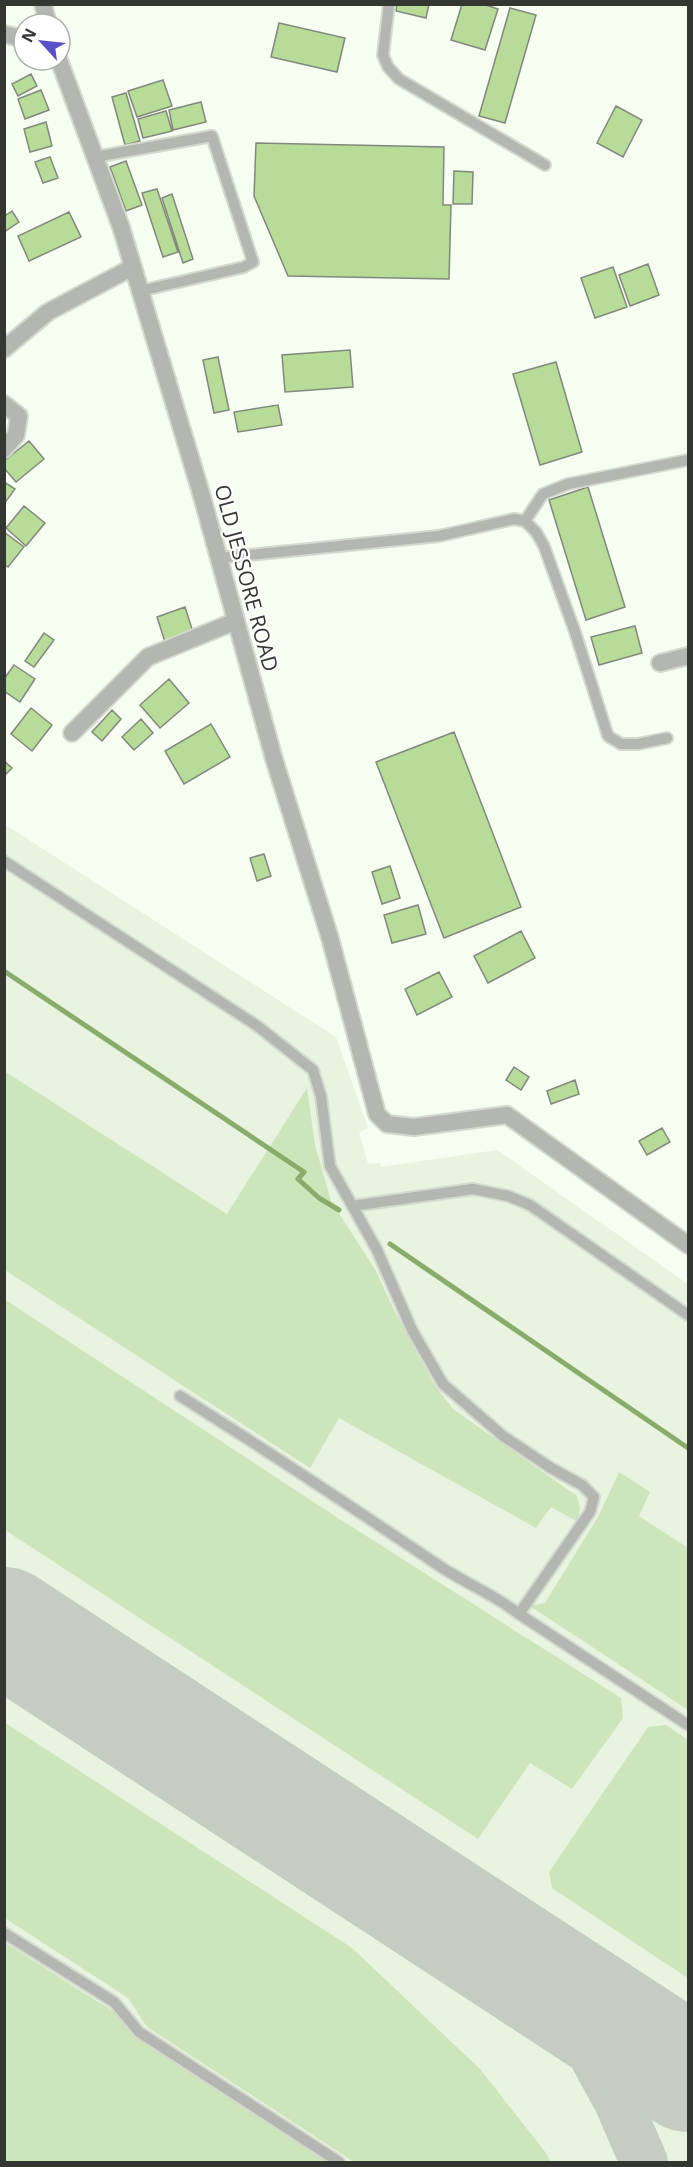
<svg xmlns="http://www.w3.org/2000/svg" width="693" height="2167" viewBox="0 0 693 2167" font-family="'Open Sans',sans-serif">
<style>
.built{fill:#e8f3e0}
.green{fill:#cde5ba}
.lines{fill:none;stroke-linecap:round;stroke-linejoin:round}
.stream{stroke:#89ac6b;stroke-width:5}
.taxiway{stroke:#c6ccc2;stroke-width:48}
.runway{stroke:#c6ccc2;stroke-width:118}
.building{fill:#b7dc98;stroke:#82887d;stroke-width:1.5}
.service-casing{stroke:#d3d9ce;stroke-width:14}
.minor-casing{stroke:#d3d9ce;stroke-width:20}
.tertiary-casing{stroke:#d3d9ce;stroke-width:20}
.service{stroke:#b3b6b1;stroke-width:10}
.minor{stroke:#b3b6b1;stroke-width:16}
.tertiary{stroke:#b3b6b1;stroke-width:16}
.labels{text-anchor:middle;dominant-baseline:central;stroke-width:4.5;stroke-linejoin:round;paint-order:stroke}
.street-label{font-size:21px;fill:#333631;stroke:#fff}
</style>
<rect width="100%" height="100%" fill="#f6fdf1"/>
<path class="built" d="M4,824L336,1037L368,1128L359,1132L368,1164L380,1163L381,1167L497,1150L688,1284V2162H5Z"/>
<path class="green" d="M4,1071L227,1214L307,1088L315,1145L331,1201L376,1271L393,1308L434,1384L453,1409L577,1496L580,1508L578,1522L551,1507L536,1528L339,1418L310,1468L5,1270Z
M4,1299L338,1518L621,1698L623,1718L572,1789L530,1763L478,1839L5,1530Z
M619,1472L650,1492L639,1516L688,1548V1710L530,1606L545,1603L599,1515Z
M4,1722L352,1948L480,2069L546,2153L551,2162H354L147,2027L128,1998L5,1918Z
M666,1725L688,1740V1978L552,1888L549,1872L648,1727Z
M4,1942L122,2017L136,2037L328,2162H5Z"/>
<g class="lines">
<path class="stream" d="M4,971L304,1172L298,1179L319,1198L339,1210
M390,1244L688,1448"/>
<path class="taxiway" d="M508,1955L562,2009L588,2047L618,2102L644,2162"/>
<path class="runway" d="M4,1626L688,2073"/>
</g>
<path class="building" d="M397,4H429L426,18L396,11Z
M462,4H483L498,9L485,50L451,40Z
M510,8L536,15L505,123L479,116Z
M279,23L345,38L337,72L271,57Z
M31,74L37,86L18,96L12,84Z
M163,80L172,106L137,117L128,91Z
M41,90L49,110L25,119L18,99Z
M126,93L140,141L125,145L112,97Z
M201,102L206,122L173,130L169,110Z
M616,106L642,120L623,157L597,143Z
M166,111L172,131L143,138L138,119Z
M46,122L52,146L30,152L24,129Z
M256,143L444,147L443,205H451L449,279L288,276L254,196Z
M50,157L58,178L43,183L35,162Z
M126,161L142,205L126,211L110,167Z
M454,171L473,172L472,204H453Z
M157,189L178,252L163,257L142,193Z
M172,194L193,259L183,263L162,198Z
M12,211L19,222L4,232V212L6,215Z
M69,212L81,237L29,261L18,236Z
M648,264L659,295L630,306L619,275Z
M613,267L627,307L595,318L581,278Z
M350,350L353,387L285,392L282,355Z
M218,357L229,410L214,413L203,360Z
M556,362L582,452L540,465L513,374Z
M278,405L282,425L238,432L234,412Z
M29,441L44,459L16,482L4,468V461Z
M4,482L15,489L4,504Z
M588,487L625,607L586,620L549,500Z
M24,506L45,523L26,546L6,528Z
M4,532L24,547L8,567L4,564Z
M185,607L193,632L165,642L157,617Z
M635,626L642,653L599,665L591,637Z
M44,633L54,640L34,667L25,661Z
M14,665L35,679L20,702L4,691V679Z
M169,679L189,703L160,728L140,705Z
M31,708L52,725L32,751L11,734Z
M112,710L121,719L102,741L92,732Z
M141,719L153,733L134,750L122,737Z
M211,724L230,757L184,784L165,751Z
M454,732L521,907L444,938L376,762Z
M4,761L12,768L4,776Z
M264,854L271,876L257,881L250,858Z
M390,866L400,898L382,904L372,872Z
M418,905L426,934L392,943L384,915Z
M521,931L535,958L488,983L474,956Z
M439,972L452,997L417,1015L405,989Z
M514,1067L529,1077L521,1090L506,1080Z
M575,1080L579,1094L551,1104L547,1091Z
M662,1128L670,1142L647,1155L639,1141Z"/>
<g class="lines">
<defs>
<path id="service" d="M389,4L383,55L388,67L399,79L545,165
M95,157L212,136L253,262L244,267L140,291
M525,521L543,494L568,484L688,460
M218,558L439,536L514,519L525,521L536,532L544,546L575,632L608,736L621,744H638L667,738
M4,861L256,1025L313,1070L321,1096L330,1166L377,1250L412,1330L443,1384L503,1436L551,1468L582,1485L594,1497L590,1512L519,1614L688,1725
M352,1206L473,1189L508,1196L530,1205L688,1315
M180,1396C269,1452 355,1509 441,1567C467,1584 495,1595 519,1614
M4,1933L114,2002L139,2032L339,2162"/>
<path id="minor" d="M4,34L24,39
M4,349L48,312L133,267
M4,404L19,416L16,435L4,449
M660,663L688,656
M72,733L148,657L236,621"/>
<path id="tertiary" d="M43,4L48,24
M59,60L121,227L201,493L274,759L330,938L377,1114L387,1124L414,1127L507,1115L688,1245"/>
</defs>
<use href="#service" class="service-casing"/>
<use href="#minor" class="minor-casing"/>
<use href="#tertiary" class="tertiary-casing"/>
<use href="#service" class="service"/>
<use href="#minor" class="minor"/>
<use href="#tertiary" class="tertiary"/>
</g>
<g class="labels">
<g class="street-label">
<text transform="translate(247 578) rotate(75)">OLD JESSORE ROAD</text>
</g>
</g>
<rect width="693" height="2167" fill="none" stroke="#333631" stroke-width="12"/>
<g transform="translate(42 42) rotate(297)"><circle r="28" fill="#ffffff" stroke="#adafad" stroke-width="1.5"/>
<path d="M0-4.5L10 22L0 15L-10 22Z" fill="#5a50c9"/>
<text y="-9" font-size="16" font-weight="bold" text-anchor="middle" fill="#333631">N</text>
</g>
</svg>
